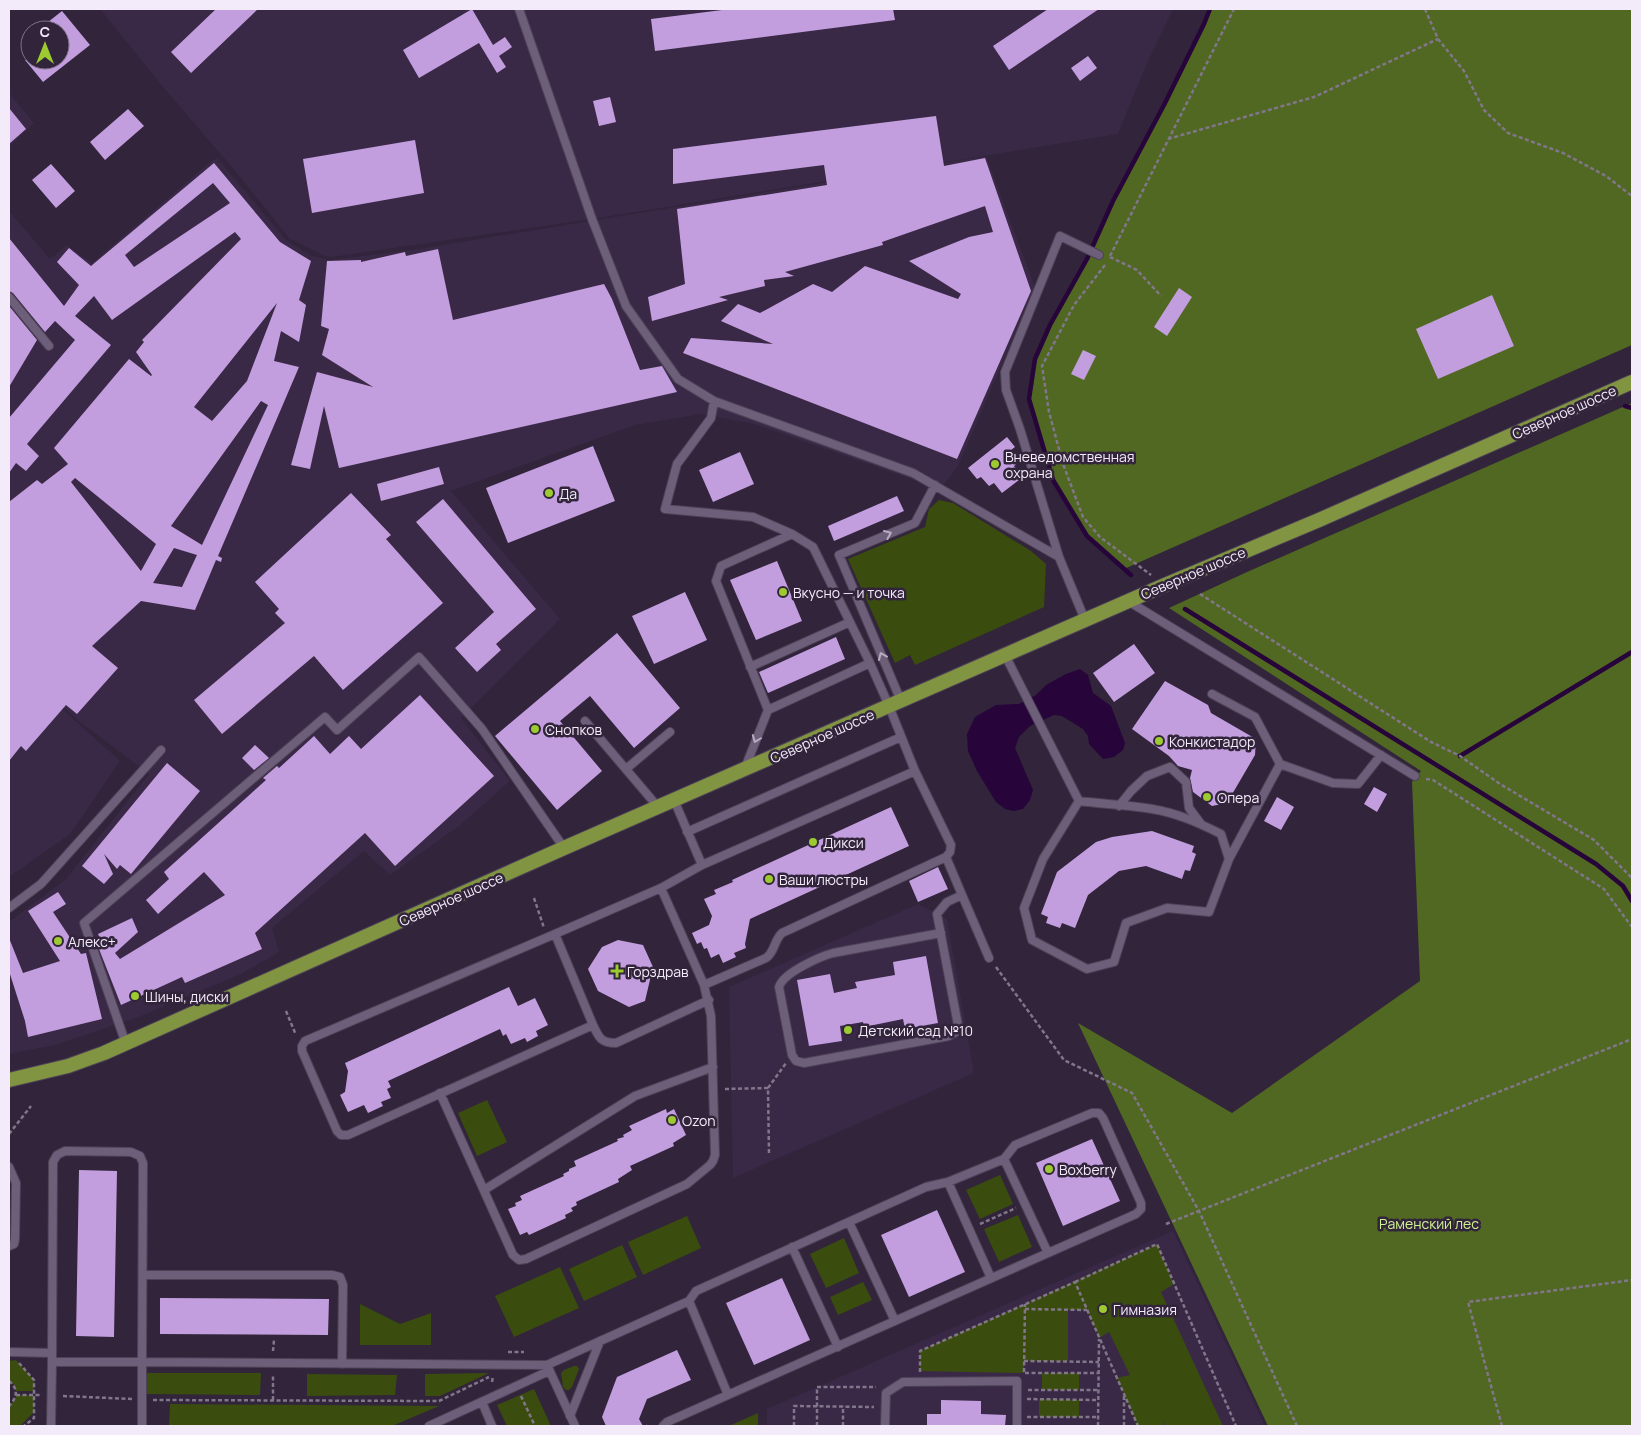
<svg xmlns="http://www.w3.org/2000/svg" width="1641" height="1435" viewBox="0 0 1641 1435" font-family="Manrope,sans-serif">
<style>
.built{fill:#3a2946}
.green{fill:#3a4d0f}
.forest{fill:#516823}
.water{fill:#27043a}
.lines{fill:none;stroke-linecap:round;stroke-linejoin:round}
.stream{stroke:#27043a;stroke-width:4.5}
.building{fill:#c39edf;fill-rule:evenodd}
.service-casing{stroke:#4d4256;stroke-width:10}
.primary-casing{stroke:#4d4256;stroke-width:16}
.path{stroke:#81768a;stroke-width:2.5;stroke-dasharray:4 2.5;stroke-linecap:butt}
.service{stroke:#6d5e79;stroke-width:8}
.primary{stroke:#809442;stroke-width:14}
.oneway{stroke:#b7acc0}
.poi-dot{fill:#9dca30;stroke:#31243b;stroke-width:2}
.labels{text-anchor:middle;dominant-baseline:central;stroke-width:5;stroke-linejoin:round;paint-order:stroke}
.street-label{font-size:14px;fill:#f3ebfa;stroke:#31243b}
.poi-label{font-size:14px;fill:#f3ebfa;stroke:#31243b;text-anchor:start}
.park-label{font-size:14px;fill:#cff291;stroke:#31243b}
</style>
<rect width="100%" height="100%" fill="#31243b"/>
<path class="built" d="M100,9H1173L1144,70L1118,134L592,219L332,257L325,256L289,238L236,172L164,88Z
M9,93L34,123L9,147Z
M986,156L1035,287L958,466L938,492L917,481L754,424L701,414L635,425L451,491L560,619L461,718L510,781L459,826L390,875L364,851L272,928L279,952L241,974L141,1016L55,1045L9,1054V922L66,879L149,774L79,721L9,659V211L50,259L67,245L92,263L209,163L217,158L287,241L312,256L330,260L419,249Z
M9,661L120,761L70,834L9,877Z
M918,904L947,919L974,1073L733,1178L729,987Z
M1173,1231L1265,1426H767V1409Z"/>
<path class="green" d="M939,500L953,503L1031,551L1046,564L1044,607L915,665L910,655L895,663L848,559L925,527L929,509Z
M487,1100L507,1142L477,1156L458,1113Z
M1000,1175L1013,1204L980,1219L966,1190Z
M1018,1215L1032,1247L999,1262L984,1229Z
M687,1216L701,1248L643,1275L628,1242Z
M844,1238L859,1273L826,1288L810,1254Z
M1157,1244L1174,1284L1161,1292L1223,1426H1165V1421L1164,1426H1138L1117,1378L1130,1375L1109,1332L1099,1338L1087,1310H1068V1361H1024V1373L920,1371V1351Z
M622,1245L637,1277L584,1301L569,1269Z
M560,1267L579,1308L514,1337L495,1296Z
M863,1282L872,1300L838,1315L830,1297Z
M360,1304L400,1324L431,1313V1345H360Z
M16,1360L34,1380V1391H16L14,1385L9,1381V1361Z
M574,1366H577L579,1369L572,1387L569,1390H566L563,1387L561,1373L564,1370Z
M146,1373H261L260,1395L146,1394Z
M489,1373L440,1396H425V1374Z
M1042,1373H1079V1390H1042Z
M307,1374L397,1375L395,1395L307,1396Z
M534,1389L551,1426H507L497,1405Z
M16,1395H34V1412L20,1426H9V1406L15,1400Z
M1039,1399L1079,1400V1417H1039Z
M170,1404L439,1406L392,1426H169Z
M758,1413V1426H729Z"/>
<path class="forest" d="M1210,9H1632V345L1124,569L1087,536L1053,480L1029,399L1035,359L1050,325L1087,259L1113,201L1164,105L1204,24Z
M1632,403V1426H1268L1078,1023L1232,1113L1420,981L1412,782L1421,771L1169,608L1247,572Z"/>
<path class="water" d="M1080,669L1088,675L1093,693L1111,706L1125,743L1123,750L1114,757L1103,759L1089,744L1088,736L1083,729L1062,716L1054,715L1030,726L1019,737L1015,748L1033,790L1030,800L1023,809L1014,811L1005,809L996,802L977,771L968,751L967,734L975,717L996,705L1019,704L1036,695L1046,685L1066,674Z"/>
<g class="lines">
<path class="stream" d="M1625,406L1632,408
M1131,575L1087,536L1053,480L1029,399L1035,359L1050,325L1087,259L1113,201L1164,105L1204,24L1210,9
M1185,609L1596,864L1623,886L1632,901
M1460,756L1632,652"/>
</g>
<path class="building" d="M216,9H258L191,73L171,52Z
M472,9L493,45L505,37L512,47L499,56L506,67L497,73L479,43L419,78L403,50Z
M730,9H893L895,20L655,51L651,19Z
M1048,9H1099L1009,70L993,46Z
M62,11L90,45L43,82L25,60H60V30H38Z
M1088,56L1097,68L1080,81L1071,68Z
M610,97L616,122L599,126L593,101Z
M9,108L26,129L9,144Z
M128,109L144,126L105,160L90,142Z
M936,116L944,166L985,158L1031,291L957,459L683,353L691,338L773,344L721,321L738,304L760,313L813,284L832,292L865,266L958,299L961,294L909,261L969,237L993,232L985,206L882,242L883,245L785,272L794,276L764,280L765,286L719,297L728,300L652,321L648,297L685,284L677,209L827,185L824,165L673,184V149Z
M415,140L424,193L312,213L303,159Z
M214,163L280,242L311,261L299,300L306,305L299,342L281,331L274,361L299,367L218,556L222,558L221,562L216,560L195,610L141,601L92,646L118,668L77,714L66,705L26,751L21,746L9,761V502L37,480L42,484L68,464L54,448L129,359L151,376L152,375L136,352L144,342L142,340L241,239L235,232L112,320L94,296L75,316L111,345L27,444L39,456L26,471L16,463L9,473V418L75,340L55,321L45,332L13,293L9,291V238L64,306L79,285L57,262L69,248L91,266ZM213,183L230,203L134,267L125,255ZM277,303L247,381L212,421L194,407ZM261,401L268,405L202,545L171,526ZM75,478L156,544L141,571L71,482ZM174,548L197,555L182,587L153,583Z
M51,164L75,191L56,208L32,180Z
M438,249L453,320L604,284L612,299L640,370L662,366L677,392L339,468L324,406L310,469L291,465L317,372L373,387L322,355L329,329L321,326L327,261L361,260V262L405,252L406,256Z
M1179,288L1192,297L1167,336L1154,327Z
M1492,295L1514,346L1438,379L1416,329Z
M9,306L37,340L9,387Z
M1083,350L1096,356L1084,380L1071,374Z
M1007,437L1015,447L1011,450L1020,461L1014,466L1023,477L1002,493L994,483L989,486L981,477L977,479L968,468Z
M593,446L615,501L508,543L486,488Z
M740,452L754,484L713,502L699,470Z
M439,467L444,484L381,501L377,484Z
M351,493L391,535L386,539L443,603L343,690L314,656L222,734L194,700L285,623L275,613L279,609L255,582Z
M897,496L904,511L834,541L828,526Z
M443,499L536,609L496,644L501,650L477,672L455,648L494,612L416,522Z
M777,561L802,621L756,640L730,580Z
M685,592L707,640L654,664L632,616Z
M617,633L680,708L634,748L590,696L560,721L602,771L557,810L495,736Z
M836,637L845,659L768,693L759,672Z
M1134,644L1155,673L1114,702L1093,673Z
M1165,681L1208,705L1211,713L1256,739L1255,755L1227,803L1212,806L1193,792L1190,778L1192,770L1178,766L1169,756L1132,729Z
M420,695L494,776L395,866L365,833L255,933L262,949L185,983L182,977L121,1005L99,949L104,947L98,934L132,918L138,932L115,953L120,959L225,895L204,872L158,914L146,900L169,879L164,872L266,780L263,778L277,766L279,768L314,736L330,754L349,736L361,749Z
M255,745L269,758L254,770L242,758Z
M167,763L200,791L131,874L120,865L117,869L104,854L113,874L104,884L82,866Z
M1374,787L1387,794L1377,812L1364,804Z
M1277,797L1294,807L1281,830L1264,821Z
M891,807L909,846L750,919L745,944L746,948L734,953L736,957L723,963L719,954L711,958L707,948L704,949L701,942L697,944L692,933L709,925L712,916L704,899L716,894L714,890L733,882L732,880Z
M1152,831L1194,846L1192,852L1196,854L1190,871L1185,870L1182,879L1146,866L1119,871L1088,895L1075,928L1062,923L1060,928L1046,923L1048,917L1041,914L1057,872L1096,842L1112,837Z
M938,867L948,889L918,902L909,881Z
M58,892L66,904L53,912L81,954L86,953L102,1019L28,1037L25,1021L9,971V938L23,973L60,961L28,911Z
M618,940L643,945L653,967L645,1001L629,1007L598,991L588,969L602,947Z
M926,956L938,1023L905,1029L903,1019L864,1027L863,1022L840,1026L842,1041L809,1046L797,980L830,974L834,993L857,988L855,982L895,975L893,962Z
M509,987L518,1006L535,998L548,1025L536,1031L538,1036L527,1042L525,1038L511,1044L506,1034L503,1036L500,1029L388,1081L391,1087L387,1089L391,1098L381,1102L383,1106L368,1113L364,1105L348,1112L340,1095L345,1092L348,1071L345,1063Z
M666,1109L667,1113L674,1109L686,1135L673,1143L674,1146L630,1166L632,1170L618,1179L619,1182L576,1202L577,1205L571,1208L573,1211L565,1215L566,1218L529,1235L527,1232L520,1235L508,1209L516,1206L515,1203L522,1200L520,1196L564,1176L563,1174L569,1171V1169L576,1166L574,1161L618,1141L617,1139L624,1137L623,1135L632,1130L629,1126Z
M1092,1139L1120,1201L1063,1226L1036,1163Z
M79,1170L117,1171L114,1337L76,1336Z
M937,1210L965,1272L909,1297L881,1235Z
M782,1278L810,1340L754,1365L726,1303Z
M160,1298L329,1299L328,1335L160,1334Z
M677,1350L691,1380L647,1399L639,1419L643,1426H606L602,1417L617,1377Z
M941,1400L981,1401V1414L1006,1415L1005,1426H927V1414H941Z"/>
<g class="lines">
<defs>
<path id="service" d="M519,9L592,219L626,306L678,379L714,401L913,473L1059,557L1085,620
M9,297L49,346
M714,401L711,418L677,464L665,509L753,517L792,534
M1059,557L1020,429L1006,390L1005,372L1060,236L1099,255
M1128,601L1415,776
M1005,655L1079,801L1043,859L1024,908L1032,940L1087,969L1114,962L1126,923L1167,908L1209,912L1229,859L1221,834C1199,823 1177,813 1152,809C1128,805 1103,804 1079,801
M750,667L850,622
M1212,694L1255,717L1280,764
M901,701L839,555L915,523L935,485
M768,710L870,663
M585,721L658,807
M745,768L768,710L716,581L721,566L792,534L813,547L870,663L889,706L915,771L951,845L950,852L946,857L782,933C774,940 775,952 766,958L704,985L661,888L702,865L915,771
M626,769L670,732
M674,800L702,865
M1119,806L1131,791L1147,776L1170,767L1186,782L1189,808L1201,824
M687,832L901,737
M1229,859L1280,764L1333,783L1358,784L1381,755
M661,888L555,934L593,1025C599,1038 601,1043 616,1043L709,1000
M962,895L989,958
M9,908L41,884L161,750
M941,933L833,953C819,957 783,973 779,987L792,1055L796,1061L804,1063L949,1036L956,1032L958,1025L937,914L947,902L962,895L946,857
M555,934L305,1041L302,1046V1051L337,1131L341,1135H348L593,1025
M126,1044L84,923L325,717L337,730L419,657L482,729L564,848
M440,1093L513,1255L519,1260L526,1259L687,1184L710,1165L713,1161L715,1155L711,1016L704,985
M65,1151L131,1152L140,1156L143,1163L142,1362H52L53,1162L57,1155Z
M1004,1159L1048,1253
M9,1167L16,1183L15,1239L14,1244L9,1246
M948,1182L991,1278
M484,1190L635,1096L713,1067
M849,1222L895,1321
M792,1247L838,1347
M143,1275H332L340,1277L343,1285L342,1364
M689,1301L728,1395
M9,1352L52,1353
M482,1402L492,1426
M570,1416L600,1341
M51,1426L52,1362
M142,1426V1362L547,1365
M429,1426L549,1371
M575,1426L547,1365L689,1301L696,1291L926,1187L948,1182L1004,1159L1015,1145L1092,1113H1099L1103,1118L1141,1203V1209L1136,1214L667,1422L663,1426
M885,1426L886,1393L903,1382L1017,1381V1426"/>
<path id="primary" d="M9,1080L68,1066L104,1053L564,848L1165,585L1319,520L1632,382"/>
</defs>
<use href="#service" class="service-casing"/>
<use href="#primary" class="primary-casing"/>
<path class="path" d="M1425,9L1438,39L1464,71L1484,110L1508,133L1563,153L1606,176L1632,196
M1168,139L1314,97L1438,39
M1110,256L1234,9
M1110,257L1137,270L1161,296
M1105,265L1074,305L1042,366L1049,412L1063,464L1083,517L1100,537L1151,575
M1200,594L1431,742L1460,756L1500,784L1594,840L1632,878
M1426,779L1433,780L1604,889L1632,927
M534,898L544,928
M996,967L1064,1060L1132,1093L1199,1211L1297,1426
M286,1011L296,1035
M768,1088L786,1063
M725,1089L768,1088L769,1154
M9,1134L31,1106
M980,1224L1016,1208
M1166,1224L1632,1039
M1075,1282L1157,1244L1236,1426
M1025,1309L1087,1310
M273,1351L274,1340
M508,1352H524
M1024,1361L1099,1362
M19,1363L34,1380V1418L24,1426
M920,1372V1351L1075,1282L1138,1426
M1024,1372L1025,1304
M1025,1373H1099
M9,1381C19,1389 17,1398 9,1406
M492,1382L493,1376
M1028,1390H1098
M16,1395H40
M63,1396L132,1399
M521,1396L535,1426
M1124,1396V1426
M1027,1399L1098,1400
M153,1400L439,1401L489,1377
M273,1400V1374
M1027,1417H1098
M646,1426H647
M794,1426V1406L874,1407
M817,1426V1387H876
M843,1426V1406
M1098,1426L1099,1339
M1502,1426L1468,1302L1632,1280"/>
<use href="#service" class="service"/>
<use href="#primary" class="primary"/>
</g>
<defs><path id="oneway-chevron" d="M-2-3.5L2.5 0L-2 3.5" fill="none" stroke-width="1.6" stroke-linecap="round" stroke-linejoin="round" transform="scale(1.25)"/></defs>
<g class="oneway">
<use href="#oneway-chevron" transform="translate(888 534) rotate(-23)"/>
<use href="#oneway-chevron" transform="translate(882 656) rotate(-113)"/>
<use href="#oneway-chevron" transform="translate(756 739) rotate(111)"/>
</g>
<g class="poi-dot">
<circle cx="995" cy="464" r="5"/>
<circle cx="549" cy="493" r="5"/>
<circle cx="783" cy="592" r="5"/>
<circle cx="535" cy="729" r="5"/>
<circle cx="1159" cy="741" r="5"/>
<circle cx="1207" cy="797" r="5"/>
<circle cx="813" cy="842" r="5"/>
<circle cx="769" cy="879" r="5"/>
<circle cx="58" cy="941" r="5"/>
<path d="M614.5 963.5h5v5h5v5h-5v5h-5v-5h-5v-5h5z"/>
<circle cx="135" cy="996" r="5"/>
<circle cx="848" cy="1030" r="5"/>
<circle cx="672" cy="1120" r="5"/>
<circle cx="1049" cy="1169" r="5"/>
<circle cx="1103" cy="1309" r="5"/>
</g>
<g class="labels">
<g class="street-label">
<text transform="translate(1564 412) rotate(-24)">Северное шоссе</text>
<text transform="translate(1193 573) rotate(-23)">Северное шоссе</text>
<text transform="translate(822 736) rotate(-24)">Северное шоссе</text>
<text transform="translate(451 899) rotate(-24)">Северное шоссе</text>
</g>
<g class="poi-label">
<text x="1005" y="456">Вневедомственная<tspan x="1005" dy="16">охрана</tspan></text>
<text x="559" y="493">Да</text>
<text x="793" y="592">Вкусно — и точка</text>
<text x="545" y="729">Снопков</text>
<text x="1169" y="741">Конкистадор</text>
<text x="1217" y="797">Опера</text>
<text x="823" y="842">Дикси</text>
<text x="779" y="879">Ваши люстры</text>
<text x="68" y="941">Алекс+</text>
<text x="627" y="971">Горздрав</text>
<text x="145" y="996">Шины, диски</text>
<text x="858" y="1030">Детский сад №10</text>
<text x="682" y="1120">Ozon</text>
<text x="1059" y="1169">Boxberry</text>
<text x="1113" y="1309">Гимназия</text>
</g>
<g class="park-label">
<text x="1429" y="1223">Раменский лес</text>
</g>
</g>
<rect width="1641" height="1435" fill="none" stroke="#f3ebfa" stroke-width="20"/>
<g transform="translate(45 45)"><circle r="24" fill="#31243b" stroke="#7f7487"/>
<path d="M0-4L9 19L0 12L-9 19Z" fill="#9dca30"/>
<text y="-8" font-size="14" font-weight="bold" text-anchor="middle" fill="#f3ebfa">С</text>
</g>
</svg>
